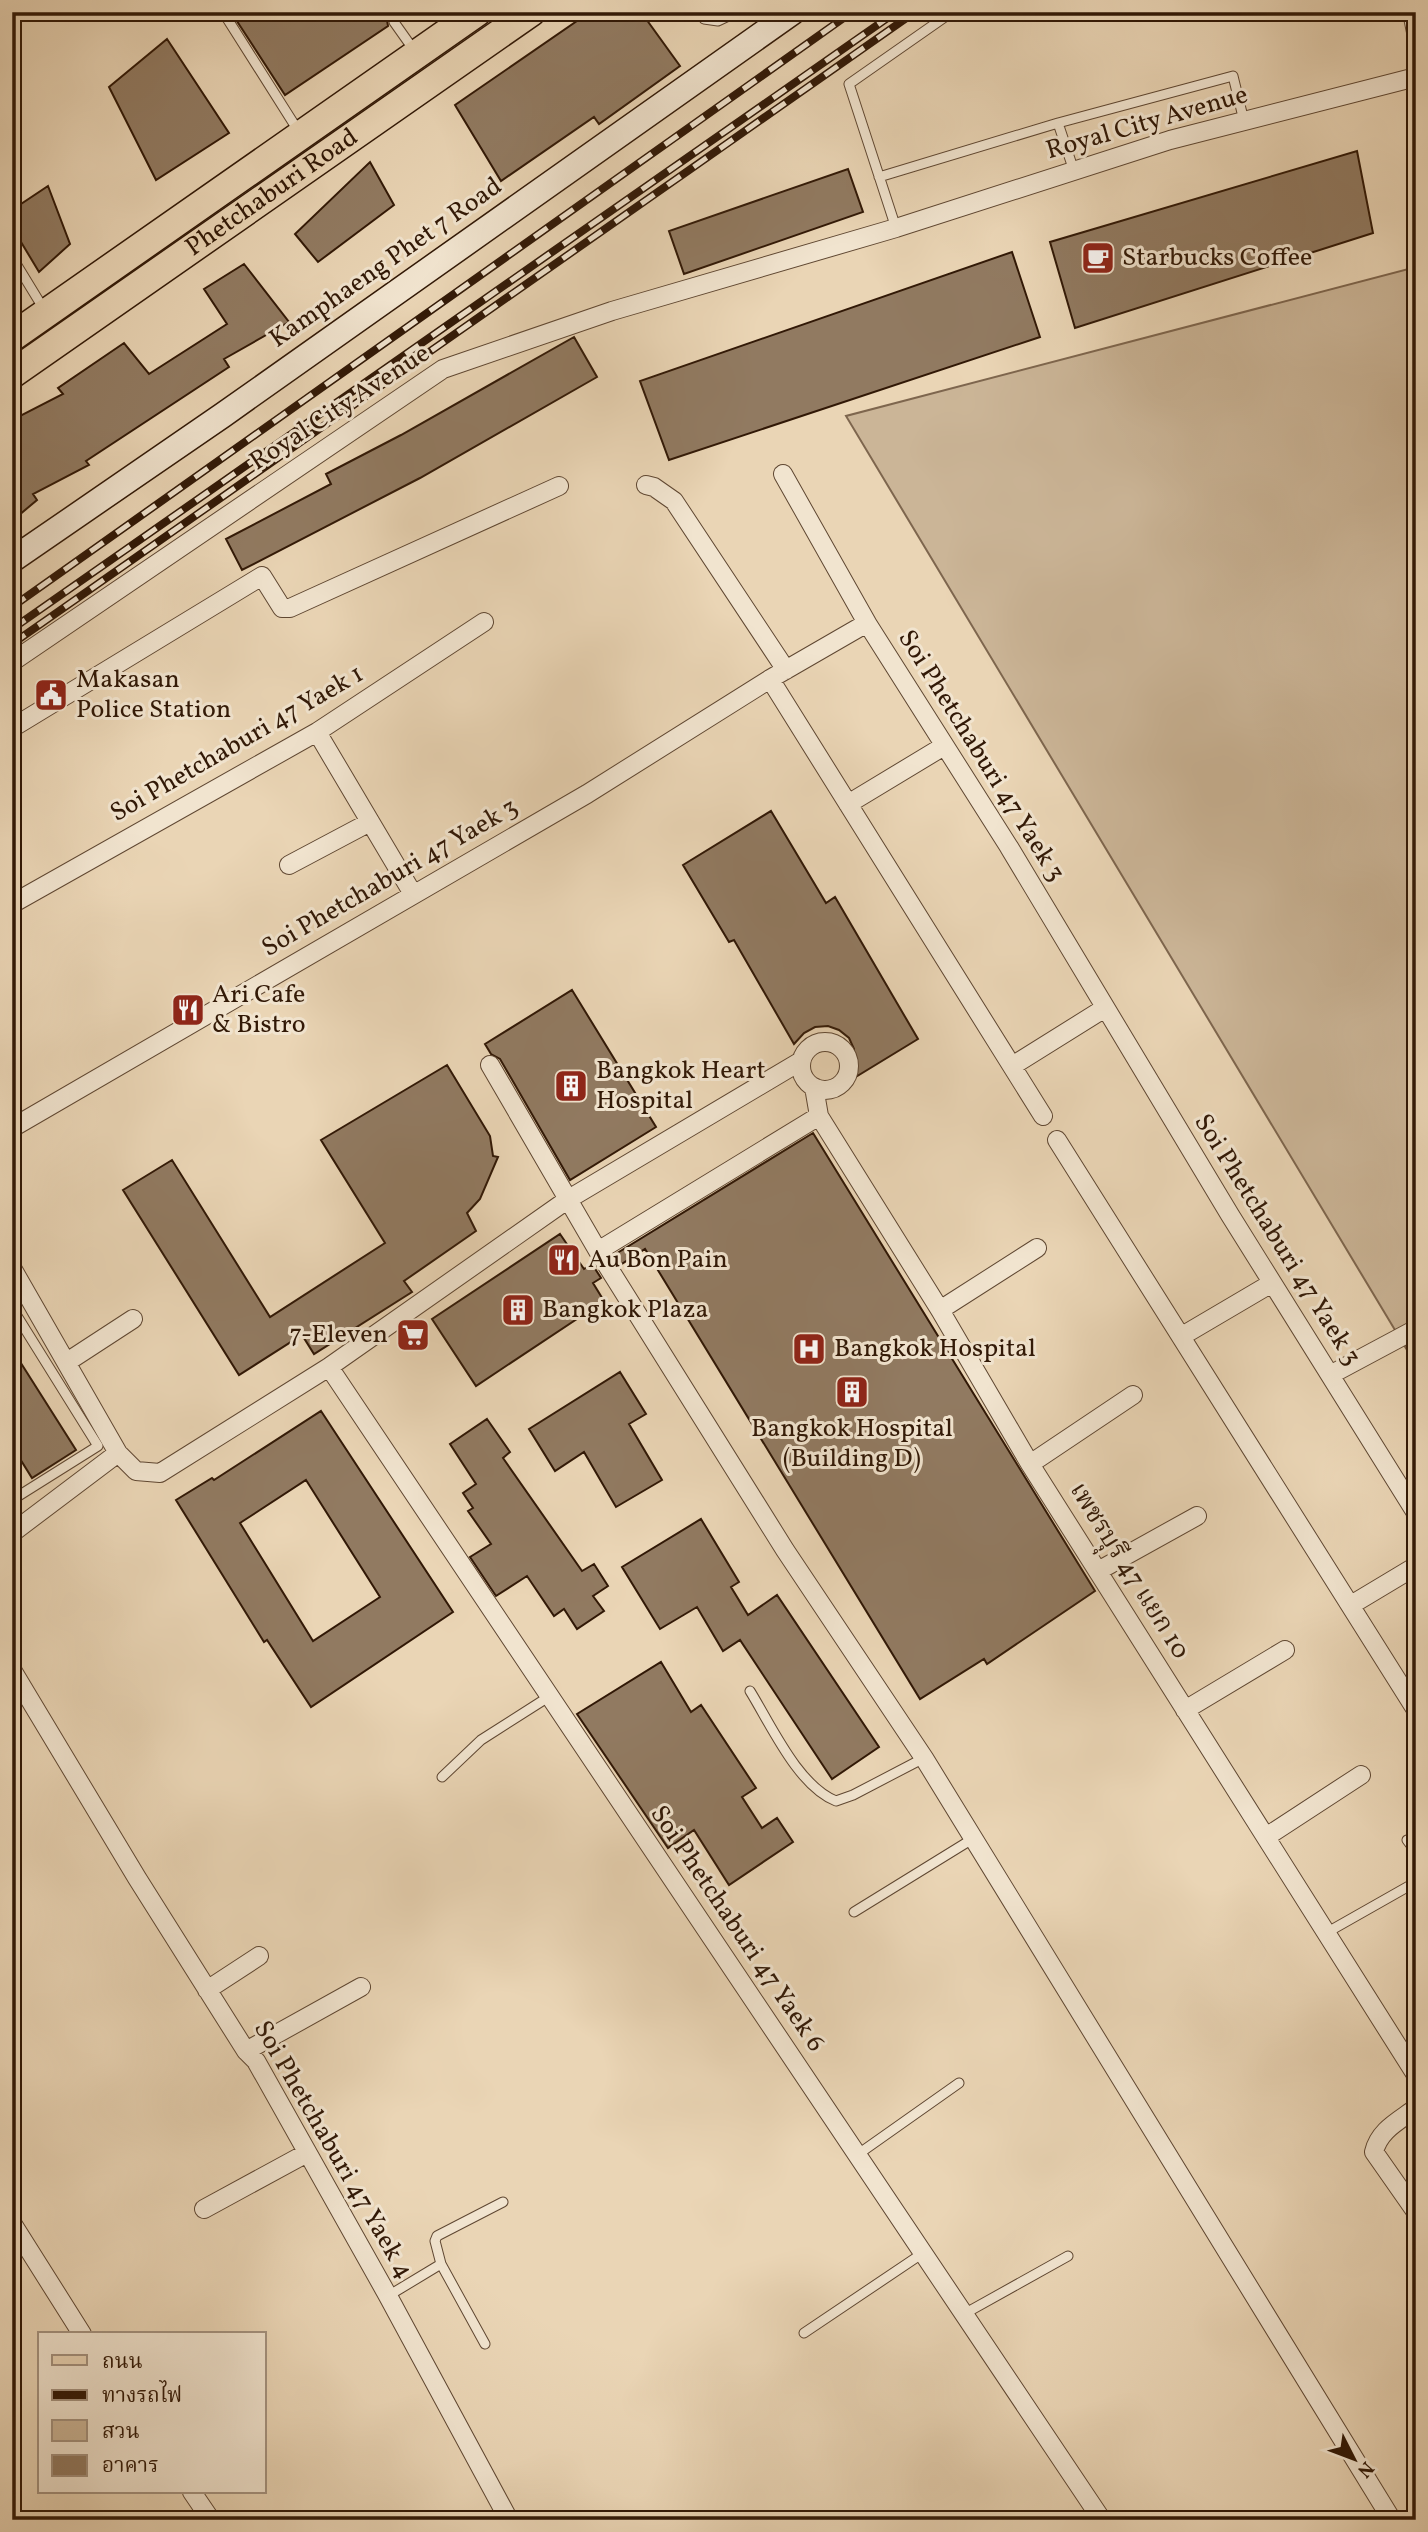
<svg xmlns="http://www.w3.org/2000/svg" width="1428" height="2532" viewBox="0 0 1428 2532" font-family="Vollkorn,'Noto Serif Thai',serif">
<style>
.green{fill:#cbb597;stroke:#7e664e;stroke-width:2}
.building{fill:#917a61;stroke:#311806;stroke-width:2;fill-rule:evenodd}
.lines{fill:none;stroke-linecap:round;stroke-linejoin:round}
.lane-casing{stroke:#5f4732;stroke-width:11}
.street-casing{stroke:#5f4732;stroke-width:20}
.secondary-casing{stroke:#311806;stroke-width:27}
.primary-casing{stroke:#311806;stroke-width:31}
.lane{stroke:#f1e4cf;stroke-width:9}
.street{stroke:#f1e4cf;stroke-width:18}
.secondary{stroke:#f1e4cf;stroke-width:24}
.primary{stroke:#ead5b5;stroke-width:28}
.rail-casing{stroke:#311806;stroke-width:8}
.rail{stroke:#f1e4cf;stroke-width:5;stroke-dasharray:16;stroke-linecap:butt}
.labels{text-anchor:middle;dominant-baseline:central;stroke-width:6;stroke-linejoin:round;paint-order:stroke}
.street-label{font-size:26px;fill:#311806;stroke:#f1e4cf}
.poi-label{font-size:26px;fill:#311806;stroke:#f1e4cf;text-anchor:start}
</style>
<rect width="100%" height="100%" fill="#ead5b5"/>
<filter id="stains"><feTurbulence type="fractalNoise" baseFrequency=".00286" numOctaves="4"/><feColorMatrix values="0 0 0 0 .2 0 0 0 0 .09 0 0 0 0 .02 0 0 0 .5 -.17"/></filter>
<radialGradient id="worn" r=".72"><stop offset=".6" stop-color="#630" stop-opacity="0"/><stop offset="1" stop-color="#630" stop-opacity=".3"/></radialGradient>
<path class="green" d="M1416,267V1365L846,416Z"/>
<path class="building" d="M231,12H408L400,18L391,16L387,20L388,26L285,95Z
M590,12H641L680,66L599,124L594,117L501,181L455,105Z
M167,39L229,133L156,180L109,87Z
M1357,151L1373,233L1075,328L1050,242Z
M370,162L394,205L318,262L295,234Z
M848,169L863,212L684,274L669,231Z
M48,186L70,244L39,272L12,227V210Z
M1012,252L1040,337L669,460L640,381Z
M244,264L289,322L224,359L229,367L86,461L89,465L33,494L37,500L12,521V420L63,394L58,388L124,343L149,374L227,324L204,289Z
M574,337L597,377L420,478L242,570L226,539L331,484L326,474L401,435Z
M771,811L826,903L835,897L918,1039L854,1078V1049L849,1038L839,1030L828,1026L815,1027L804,1033L794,1044L734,940L729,942L683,865Z
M572,990L656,1127L570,1180L500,1059L491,1054L485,1044Z
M447,1065L490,1136L493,1156L498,1157L480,1199L467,1213L476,1231L404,1281L412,1292L314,1354L302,1335L239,1375L123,1190L172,1160L270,1317L385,1243L321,1140Z
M813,1133L1095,1591L987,1664L984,1659L920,1699L645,1249L620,1265L614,1255Z
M560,1234L584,1269L592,1264L601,1278L593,1283L604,1301L476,1386L432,1319Z
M12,1349L76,1450L32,1478L12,1446Z
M620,1372L646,1414L629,1424L662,1480L616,1507L584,1452L555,1471L529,1429Z
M321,1411L453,1612L311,1707L267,1640L264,1642L176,1500L212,1478L214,1480ZM306,1480L380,1597L313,1641L240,1523Z
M487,1419L510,1452L503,1458L582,1571L594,1564L608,1586L593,1596L604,1611L577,1629L564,1609L554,1616L527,1576L496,1596L470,1557L491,1544L468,1511L473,1508L463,1493L476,1484L450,1444Z
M701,1519L739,1582L731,1587L748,1615L777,1595L879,1747L832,1779L740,1640L723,1651L697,1607L660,1629L622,1567Z
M661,1662L691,1712L701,1705L756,1788L742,1797L762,1828L777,1818L793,1842L729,1885L694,1830L668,1848L577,1714Z"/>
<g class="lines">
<defs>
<path id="lane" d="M223,12L299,132
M700,12L704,19L718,21L737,12
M394,22L416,53
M1058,123L1074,171
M879,177L1058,123L1233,76L1244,121
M896,228L849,84L952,12
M12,257L45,311
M12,1308L98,1446L12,1500
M750,1691C771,1725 798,1786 836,1801L853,1795L924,1758
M442,1777L481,1740L550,1696
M1407,1840L1416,1852
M854,1912L974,1838
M1326,1933L1416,1882
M857,2155L959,2083
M388,2296L441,2264
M964,2314L1068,2256
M804,2333L923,2253
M485,2344L441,2264L435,2241L437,2236L503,2202"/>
<path id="street" d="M1412,12L1416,32
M783,474L867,623
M646,485L654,487L674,501L786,670
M12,662L443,369L612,311L896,228L1170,140L1416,77
M770,679L1043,1116
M12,728L262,576L282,608H290L559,486
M317,732L413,894
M848,804L944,746
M289,865L370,822
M12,904L317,732L484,622
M801 1066a24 24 0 1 1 48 0a24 24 0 1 1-48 0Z
M490,1065L598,1251L785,1550L924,1758L1392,2520
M1012,1066L1105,1008
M814,1087L819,1116L940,1310L1030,1464L1416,2075
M12,1128L587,794L770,679L867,623L1009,847L1230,1215L1416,1513
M1057,1140L1416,1710
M598,1251L819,1116
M12,1268L118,1453L136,1471L160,1473L329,1367L567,1200L801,1061
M940,1310L1037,1248
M1182,1336L1272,1283
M67,1362L133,1319
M329,1367L1102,2520
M1330,1375L1416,1329
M1030,1464L1133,1395
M12,1533L118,1453
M1098,1571L1197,1516
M1351,1605L1416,1566
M12,1670L137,1878L246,2051L256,2061L388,2296L509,2520
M1185,1710L1285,1650
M1266,1837L1361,1775
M207,1990L259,1956
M246,2051L361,1987
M1416,2108C1399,2121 1379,2130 1374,2152L1416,2212
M204,2209L307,2153
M12,2223L82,2334
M192,2492L211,2520"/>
<path id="secondary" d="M12,560L223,415L793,12"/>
<g id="primary">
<path d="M12,337L477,12"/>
<path id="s1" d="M12,374L531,12"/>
</g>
</defs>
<use href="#lane" class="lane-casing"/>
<use href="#street" class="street-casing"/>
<use href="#secondary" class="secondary-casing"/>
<use href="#primary" class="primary-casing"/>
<use href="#lane" class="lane"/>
<use href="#street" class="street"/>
<use href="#secondary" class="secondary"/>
<use href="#primary" class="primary"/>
<defs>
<path id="rail" d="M12,607L852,12
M12,629L896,12
M12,644L915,12"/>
</defs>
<use href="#rail" class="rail-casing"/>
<use href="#rail" class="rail"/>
</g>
<defs>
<symbol id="cafe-square" viewBox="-11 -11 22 22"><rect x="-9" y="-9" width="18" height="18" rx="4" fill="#8f2418" stroke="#f1e4cf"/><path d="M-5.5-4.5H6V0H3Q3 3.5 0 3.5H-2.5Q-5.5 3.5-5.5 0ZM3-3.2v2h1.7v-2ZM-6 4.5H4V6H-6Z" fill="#fff"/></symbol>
<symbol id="civic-square" viewBox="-11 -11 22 22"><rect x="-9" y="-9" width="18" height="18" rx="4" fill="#8f2418" stroke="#f1e4cf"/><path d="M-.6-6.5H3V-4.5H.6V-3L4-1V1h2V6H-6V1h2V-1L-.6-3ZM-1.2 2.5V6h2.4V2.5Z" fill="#fff"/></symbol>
<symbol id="restaurant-square" viewBox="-11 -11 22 22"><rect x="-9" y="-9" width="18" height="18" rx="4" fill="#8f2418" stroke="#f1e4cf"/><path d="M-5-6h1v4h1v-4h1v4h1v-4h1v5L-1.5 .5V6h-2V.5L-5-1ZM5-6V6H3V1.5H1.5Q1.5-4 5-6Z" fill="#fff"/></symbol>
<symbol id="building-square" viewBox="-11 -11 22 22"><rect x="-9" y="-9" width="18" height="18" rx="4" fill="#8f2418" stroke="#f1e4cf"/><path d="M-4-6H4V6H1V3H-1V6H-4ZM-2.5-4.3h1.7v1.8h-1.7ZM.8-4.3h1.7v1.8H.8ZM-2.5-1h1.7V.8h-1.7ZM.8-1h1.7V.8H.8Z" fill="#fff"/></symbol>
<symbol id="supermarket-square" viewBox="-11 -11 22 22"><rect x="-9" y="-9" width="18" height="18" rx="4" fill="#8f2418" stroke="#f1e4cf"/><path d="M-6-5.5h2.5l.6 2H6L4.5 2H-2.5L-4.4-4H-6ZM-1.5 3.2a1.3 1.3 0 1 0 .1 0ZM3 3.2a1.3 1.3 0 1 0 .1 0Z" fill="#fff"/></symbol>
<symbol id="hospital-square" viewBox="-11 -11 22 22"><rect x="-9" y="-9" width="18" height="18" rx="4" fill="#8f2418" stroke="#f1e4cf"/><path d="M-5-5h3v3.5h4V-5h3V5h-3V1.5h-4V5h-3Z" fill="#fff"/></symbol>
</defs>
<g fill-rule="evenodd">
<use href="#cafe-square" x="1079" y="239" width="38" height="38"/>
<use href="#civic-square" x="32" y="676" width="38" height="38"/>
<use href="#restaurant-square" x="169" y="991" width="38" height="38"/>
<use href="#building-square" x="552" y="1067" width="38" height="38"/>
<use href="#restaurant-square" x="545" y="1241" width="38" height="38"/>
<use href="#building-square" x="499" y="1291" width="38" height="38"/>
<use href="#supermarket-square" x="394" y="1316" width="38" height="38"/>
<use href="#hospital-square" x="790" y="1330" width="38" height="38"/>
<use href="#building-square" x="833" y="1373" width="38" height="38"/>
</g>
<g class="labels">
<g class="street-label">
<text transform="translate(1147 123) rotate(-16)">Royal City Avenue</text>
<text stroke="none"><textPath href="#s1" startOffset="317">Phetchaburi Road</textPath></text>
<text transform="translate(386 263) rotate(-35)">Kamphaeng Phet 7 Road</text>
<text transform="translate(340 408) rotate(-33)">Royal City Avenue</text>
<text transform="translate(237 744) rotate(-30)">Soi Phetchaburi 47 Yaek 1</text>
<text transform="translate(981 756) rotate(58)">Soi Phetchaburi 47 Yaek 3</text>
<text transform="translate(390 878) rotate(-30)">Soi Phetchaburi 47 Yaek 3</text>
<text transform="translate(1277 1240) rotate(58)">Soi Phetchaburi 47 Yaek 3</text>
<text transform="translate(1129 1571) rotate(58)">เพชรบุุรี 47 แยก 10</text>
<text transform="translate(737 1929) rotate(56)">Soi Phetchaburi 47 Yaek 6</text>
<text transform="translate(333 2150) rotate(60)">Soi Phetchaburi 47 Yaek 4</text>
</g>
<g class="poi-label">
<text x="1122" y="258">Starbucks Coffee</text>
<text x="76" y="680">Makasan<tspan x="76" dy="30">Police Station</tspan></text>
<text x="212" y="995">Ari Cafe<tspan x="212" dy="30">&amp; Bistro</tspan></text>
<text x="596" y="1071">Bangkok Heart<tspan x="596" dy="30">Hospital</tspan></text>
<text x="588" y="1260">Au Bon Pain</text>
<text x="542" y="1310">Bangkok Plaza</text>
<text x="388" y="1335" text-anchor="end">7-Eleven</text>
<text x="834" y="1349">Bangkok Hospital</text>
<text x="852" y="1429" text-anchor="middle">Bangkok Hospital<tspan x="852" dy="30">(Building D)</tspan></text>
</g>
</g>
<rect width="1428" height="2532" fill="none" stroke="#ead5b5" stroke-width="42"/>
<rect x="14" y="14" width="1400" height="2504" fill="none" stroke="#311806" stroke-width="3.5"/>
<rect x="21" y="21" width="1386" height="2490" fill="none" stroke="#311806" stroke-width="2"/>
<rect x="38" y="2332" width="228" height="161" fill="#f1e4cf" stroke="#a4927f" stroke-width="2"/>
<rect x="52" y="2355" width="35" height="10" fill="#ead5b5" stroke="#a4927f" stroke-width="2"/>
<text x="102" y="2368" font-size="21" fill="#311806">ถนน</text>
<rect x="52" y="2390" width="35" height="10" fill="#311806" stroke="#a4927f" stroke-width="2"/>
<text x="102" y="2402" font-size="21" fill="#311806">ทางรถไฟ</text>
<rect x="52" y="2420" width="35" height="21" fill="#cbb597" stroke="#a4927f" stroke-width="2"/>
<text x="102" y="2438" font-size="21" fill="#311806">สวน</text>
<rect x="52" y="2455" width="35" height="21" fill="#917a61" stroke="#a4927f" stroke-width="2"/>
<text x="102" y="2472" font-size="21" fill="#311806">อาคาร</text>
<g transform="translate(1354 2459) rotate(132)" stroke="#f1e4cf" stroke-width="5" paint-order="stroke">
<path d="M0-5L12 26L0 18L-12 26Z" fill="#311806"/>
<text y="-10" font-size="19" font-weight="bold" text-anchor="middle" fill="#311806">N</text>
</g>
<rect width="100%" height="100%" filter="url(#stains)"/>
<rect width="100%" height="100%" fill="url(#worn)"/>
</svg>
